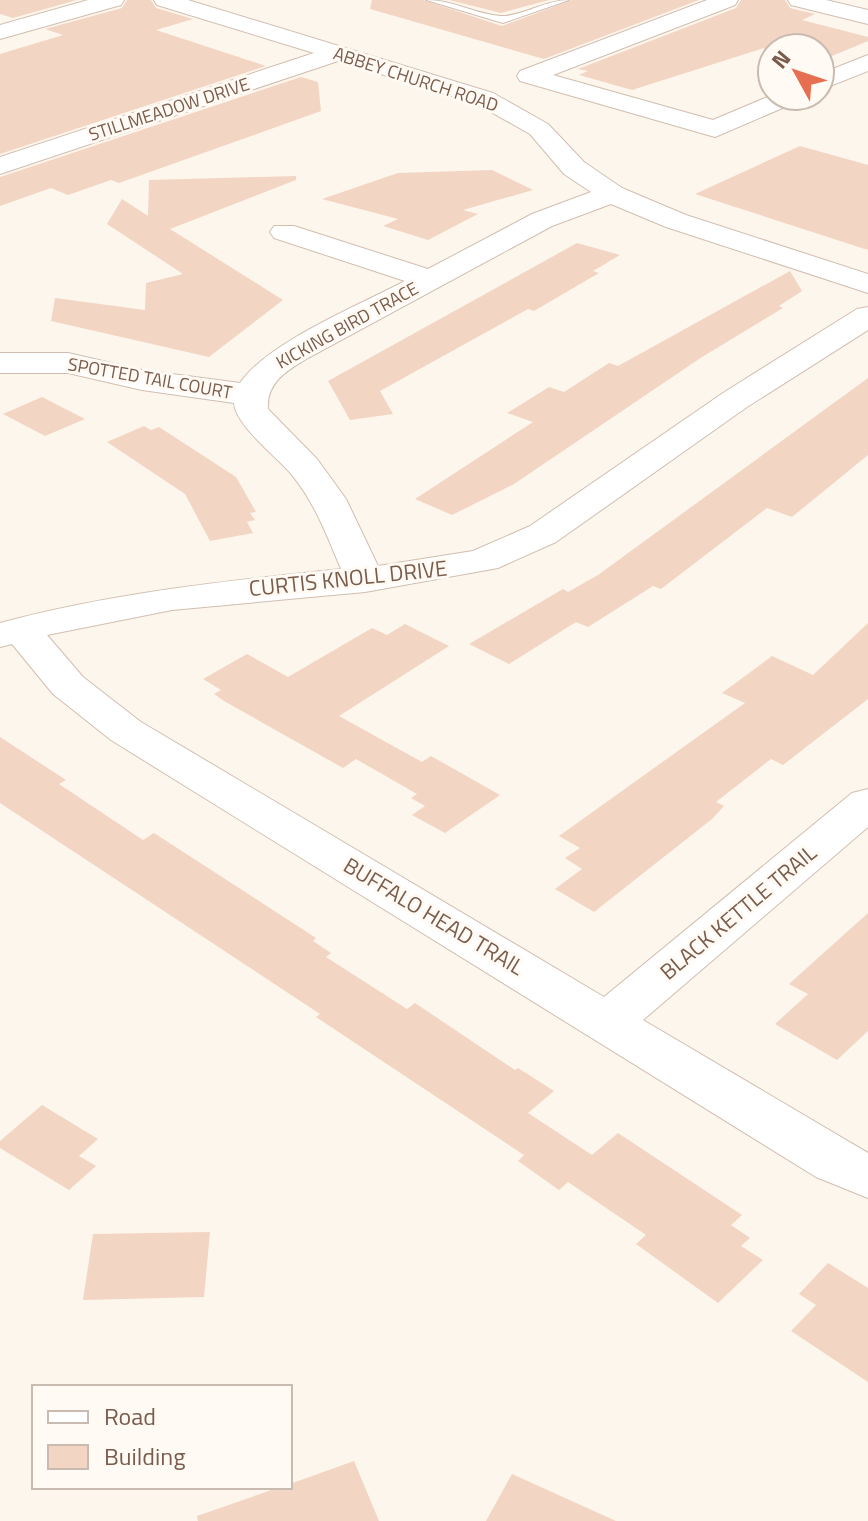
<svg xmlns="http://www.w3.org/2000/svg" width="868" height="1521" viewBox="0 0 868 1521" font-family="'Titillium Web',sans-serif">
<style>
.building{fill:#f3d5c3}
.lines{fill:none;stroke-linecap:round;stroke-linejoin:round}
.lane-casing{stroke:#d1beb0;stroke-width:2}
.street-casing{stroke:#d1beb0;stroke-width:2}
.lane{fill:#fff;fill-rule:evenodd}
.street{fill:#fff;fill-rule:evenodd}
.labels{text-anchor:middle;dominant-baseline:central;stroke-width:6;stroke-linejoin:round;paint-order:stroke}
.far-street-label{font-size:18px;fill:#7a5c4d;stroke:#fffaf3}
.street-label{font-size:22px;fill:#7a5c4d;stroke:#fffaf3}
</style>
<rect width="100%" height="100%" fill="#fdf6ec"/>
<path class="building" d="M0,0H77L13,18L0,14Z
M127,0H151L156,8L193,19L156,30L266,66L0,154V54L63,35L45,29L122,8Z
M372,0H423L502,26L572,0H699L544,59L370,9Z
M449,0H549L501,13Z
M741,0H785L790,8L815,14L802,20L868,37V41L820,61V48H772V70L764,48L632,90L579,75L588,71L578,69L736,8Z
M301,77L318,82L321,111L119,183L111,180L68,195L51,188L0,206V177Z
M800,146L868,165V250L695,194Z
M492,170L533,190L463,210L478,214L428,240L383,226L398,219L322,199L398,173Z
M296,176V180L170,229L283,300L209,357L51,321L55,298L145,310L146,283L183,274L107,224L122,199L148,216L149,180Z
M577,243L620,255L593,271L599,273L534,311L528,309L380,391L393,414L350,420L328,381Z
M790,271L802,291L779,306L783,308L702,357L514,484L452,515L415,499L533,422L507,413L549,387L564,392L609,363L618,366Z
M868,378V455L792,517L767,508L661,589L653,586L588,627L576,622L509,664L469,644L563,589L568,592L598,575Z
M42,397L85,419L45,436L3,414Z
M144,426L151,430L159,427L236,477L256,512L250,513L255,520L247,522L253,533L210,541L185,494L107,442Z
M868,623V699L783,765L771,759L716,802L724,806L712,819L594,912L555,889L582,869L565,858L580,848L559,836L745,703L722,693L772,656L813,675Z
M405,624L449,646L339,716L422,762L431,756L500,795L445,833L412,815L425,806L411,798L417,794L356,759L343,768L224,701L214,694L221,690L203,679L247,654L288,677L372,628L387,635Z
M0,737L66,780L59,784L143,840L154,833L316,938L313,941L331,953L326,957L407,1009L415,1003L515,1070L518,1068L554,1091L528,1113L592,1155L618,1133L742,1215L731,1225L750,1238L741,1246L763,1260L718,1303L636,1244L646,1235L568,1182L559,1190L518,1161L524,1155L316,1017L320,1014L0,803Z
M868,913V1031L837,1060L775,1024L808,994L789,984Z
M42,1105L98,1139L79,1156L96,1166L69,1190L0,1148V1141Z
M210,1232L204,1297L83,1300L93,1234Z
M828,1263L868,1288V1382L791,1331L816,1305L799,1294Z
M354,1461L379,1521H198L197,1516L280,1487H290V1484Z
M512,1474L616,1521H486Z"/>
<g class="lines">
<defs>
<path id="lane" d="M426,0C453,0 475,14 501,16C521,17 545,0 569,0L503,23Z"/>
<path id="street" d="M88,0H124L121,5L0,39V25Z
M154,0H188L493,93L548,124L584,162L622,188L686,215L868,274V293L666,227L611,204L552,226L308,358C288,370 266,382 268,409L317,459L346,499L378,566L473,551L530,526L723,393L857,309L868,307V330L747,407L556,542L498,568L365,592L172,610L47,635L83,677L141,722L604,997L852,793L868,789V827L643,1020L868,1153V1198L816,1177L111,740L53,694L12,644L0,647V623C112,593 225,581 341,569C327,536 315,503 292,475C277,457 235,425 234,403L142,390L68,373H0V353H68L142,370L240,383C268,342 360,305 405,281L274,238L270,232L274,226H294L428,269L532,214L591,192L564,174L530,134L475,103L338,61L0,174V157L314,53L157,5Z
M707,0H738L735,5L553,75L713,120L772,95L802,96L799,101L715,137L520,81L517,76L520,71Z
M788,0H826L868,10V24L791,5Z
M868,55V71L820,90V74Z"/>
</defs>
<use href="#lane" class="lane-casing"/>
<use href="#street" class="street-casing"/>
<use href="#lane" class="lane"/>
<use href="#street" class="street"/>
</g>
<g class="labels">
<g class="far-street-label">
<text transform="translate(416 79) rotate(18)">ABBEY CHURCH ROAD</text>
<text transform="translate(169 109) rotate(-18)">STILLMEADOW DRIVE</text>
<text transform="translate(347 325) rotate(-29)">KICKING BIRD TRACE</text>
<text transform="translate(150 378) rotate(10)">SPOTTED TAIL COURT</text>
</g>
<g class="street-label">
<text transform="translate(348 578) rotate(-6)">CURTIS KNOLL DRIVE</text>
<text transform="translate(738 912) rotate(-40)">BLACK KETTLE TRAIL</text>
<text transform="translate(434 916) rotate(31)">BUFFALO HEAD TRAIL</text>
</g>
</g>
<rect x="32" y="1385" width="260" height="104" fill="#fffaf3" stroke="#cabbb1" stroke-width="2"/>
<rect x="48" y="1411" width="40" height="12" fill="#ffffff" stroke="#cabbb1" stroke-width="2"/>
<text x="104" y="1425" font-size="24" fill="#7a5c4d">Road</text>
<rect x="48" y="1445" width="40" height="24" fill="#f3d5c3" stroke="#cabbb1" stroke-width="2"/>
<text x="104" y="1465" font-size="24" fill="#7a5c4d">Building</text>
<g transform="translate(796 72) rotate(310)"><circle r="38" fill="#fffaf3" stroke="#cabbb1" stroke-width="2"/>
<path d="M0-6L14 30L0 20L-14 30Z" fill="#e76f51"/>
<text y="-12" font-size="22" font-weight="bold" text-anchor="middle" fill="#7a5c4d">N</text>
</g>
</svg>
